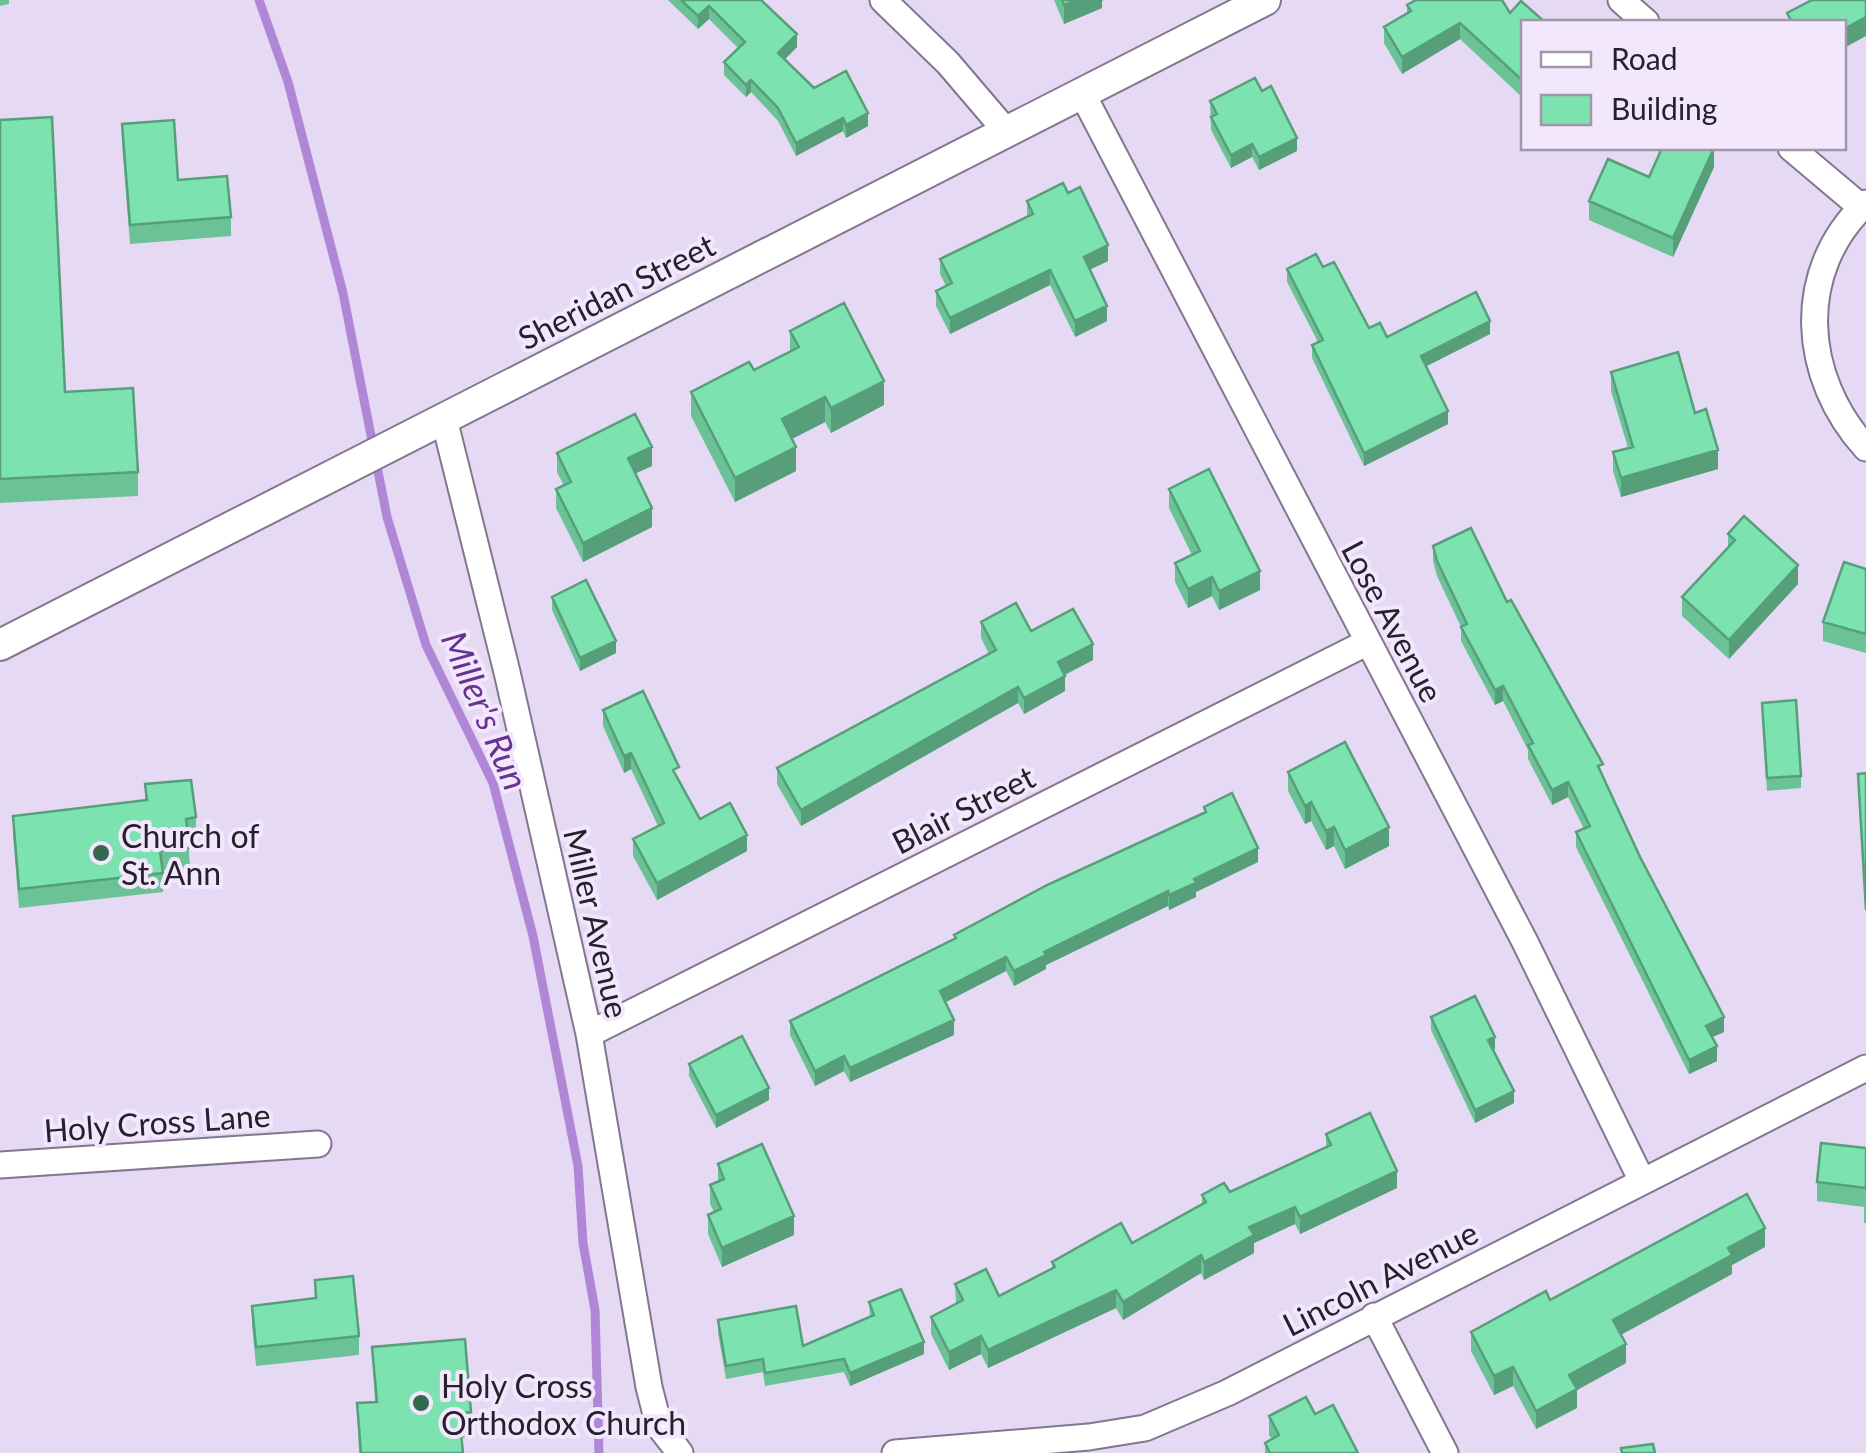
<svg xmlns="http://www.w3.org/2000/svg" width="1866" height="1453" viewBox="0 0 1866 1453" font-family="Lato,sans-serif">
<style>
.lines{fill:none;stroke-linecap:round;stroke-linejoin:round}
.stream{stroke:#b087d6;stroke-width:9}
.minor-casing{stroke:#837790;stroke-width:29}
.tertiary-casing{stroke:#837790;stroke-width:34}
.minor{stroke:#fff;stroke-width:25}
.tertiary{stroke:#fff;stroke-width:30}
.wall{fill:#6bc297}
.shaded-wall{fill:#579e7b}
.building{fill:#7ce2b0;stroke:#579e7b;stroke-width:2.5}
.poi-dot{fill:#33684e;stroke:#f2e7fd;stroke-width:4}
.labels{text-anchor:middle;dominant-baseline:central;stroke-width:8;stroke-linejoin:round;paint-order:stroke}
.street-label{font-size:32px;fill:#26212b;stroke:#f2e7fd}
.poi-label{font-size:32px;fill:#26212b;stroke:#f2e7fd;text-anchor:start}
.water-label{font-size:35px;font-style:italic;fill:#683390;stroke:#f2e7fd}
</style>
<rect width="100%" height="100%" fill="#e6d9f4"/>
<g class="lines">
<path class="stream" d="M259,0L288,82L343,293L387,517L426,645L493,783L533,936L578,1166L583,1243L595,1310L599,1453"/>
<defs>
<path id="minor" d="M883,0L948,63L1006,131
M1621,0L1646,22
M1082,93L1525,942L1642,1181
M1791,148L1861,207
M1866,203C1793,272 1802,378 1866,448
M444,419L507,672L589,1034L649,1387L659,1426L680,1453
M589,1034L1368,642
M0,1165L318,1144
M1374,1316L1445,1453
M895,1453L1089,1437L1145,1428L1227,1393L1866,1068"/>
<path id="tertiary" d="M0,645L1265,0"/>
</defs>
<use href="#minor" class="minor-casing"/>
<use href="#tertiary" class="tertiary-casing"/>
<use href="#minor" class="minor"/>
<use href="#tertiary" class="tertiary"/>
</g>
<path class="wall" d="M0,0H9V4L0,6Z
M668,0H761L797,47L785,59L814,88L868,126L846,138L843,131L796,156L778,121L751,92L746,97L724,75V62L738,48L709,19L698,29Z
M1054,0H1103L1102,1V8L1064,24Z
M1407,5L1510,13L1524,22V99L1460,39L1402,74L1384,43V27L1407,13Z
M1210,101L1297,151L1259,170L1252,157L1231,168L1211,130Z
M0,120L65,392L138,472V496L0,503Z
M122,124L178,180L231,217V236L130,244L122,143Z
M1714,167L1673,257L1589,220V201L1649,177Z
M1027,201L1108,261L1090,270L1107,321L1075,337L1050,285L950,334L936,306V291L946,286L940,274V259L1027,217Z
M1323,267L1369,328L1387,337L1490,334L1426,366L1448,424L1364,466L1312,358V345L1318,342L1287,282V269Z
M790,331L884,405L831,433L825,422L792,439L796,471L735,502L691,416V392L754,370L790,351Z
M1611,372L1695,413L1718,469L1621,497L1613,471V452L1628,448L1611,391Z
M557,453L652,466L635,473L652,527L583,562L556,508V489L564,486L557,472Z
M1169,489L1260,590L1219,610L1212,596L1188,608L1175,582V563L1192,555L1169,508Z
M1728,534L1798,584L1729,659L1682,616V597L1728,548Z
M1433,546L1507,602L1603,776L1724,1032L1712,1037L1717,1061L1689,1074L1576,847V832L1584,829L1568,797L1552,805L1528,759V750L1503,701L1495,705L1461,641V627L1437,576L1433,561Z
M1866,569V653L1823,641V622Z
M552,597L616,653L580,671L552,610Z
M981,622L1031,631L1093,660L1065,675V691L1024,714L1018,703L801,826L777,784V768L989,654L981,638Z
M1762,703L1801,776V788L1767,791Z
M603,710L679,781L700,819L747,851L657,900L633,856V839L658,826L631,769L624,773L603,726Z
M1288,772L1389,846L1345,869L1334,846L1326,850L1311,821L1305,824L1288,791Z
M145,784L196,817V836L188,838L190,867L163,870V892L19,908L13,835V816L145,800Z
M1204,807L1258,862L1196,892V897L1169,910L1168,906L1046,965V969L1014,986L1006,971L946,1002L954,1035L850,1082L844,1071L815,1086L790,1035V1021L954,939V935L1204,813Z
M1431,1017L1495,1049L1493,1050L1514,1103L1475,1123L1431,1030Z
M689,1064L769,1100L716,1128L689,1076Z
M1326,1134L1397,1188L1300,1234L1295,1224L1254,1243V1253L1204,1280L1201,1273L1123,1320L1116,1308L988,1368L981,1354L949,1370L931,1334V1317L956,1304L955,1284L999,1296L1052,1269V1262L1132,1243L1202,1204V1195L1230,1192L1326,1147Z
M1866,1148V1223H1864V1207L1817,1201V1182Z
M718,1164L794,1235L722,1267L708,1234V1215L714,1212L710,1204V1185L718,1182Z
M1765,1247L1732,1265V1274L1621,1335L1626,1363L1577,1390V1408L1536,1429L1513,1386L1494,1395L1471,1351V1332L1550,1300Z
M315,1280L359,1336V1355L256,1366L252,1325V1306L315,1298Z
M869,1302L924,1354L850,1386L844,1372L765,1386L763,1372L726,1379L718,1333V1320L803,1346L870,1317Z
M372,1347L471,1412V1436L462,1438L463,1453H359L357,1403L375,1402Z
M1315,1414L1358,1453H1265V1443L1272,1439L1269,1435V1416Z"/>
<path class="shaded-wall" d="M1076,0H1103L1102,1V8L1064,24V5Z
M709,6V19L698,29V16Z
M1866,17V36L1844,48V29Z
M1460,23V39L1402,74V57Z
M797,34V47L778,66V53Z
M751,80V92L746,97V85Z
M868,113V126L846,138V125Z
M843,118V131L796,156V143Z
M1297,138V151L1259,170V157Z
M1252,144V157L1231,168V155Z
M1714,148V167L1673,257V238Z
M1108,245V261L1084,272V257Z
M1050,270V285L950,334V318Z
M1107,306V321L1075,337V321Z
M1490,321V334L1421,369V356Z
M884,381V405L831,433V408Z
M825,397V422L782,444V419Z
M1448,411V424L1364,466V453Z
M652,447V466L628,477V458Z
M796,447V471L735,502V478Z
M1718,450V469L1621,497V478Z
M652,508V527L583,562V543Z
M1798,565V584L1729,659V640Z
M1260,571V590L1219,610V591Z
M1212,577V596L1188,608V589Z
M616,641V653L580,671V658Z
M1093,644V660L1058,678V662Z
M1065,676V691L1024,714V698Z
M1503,686V701L1495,705V690Z
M1018,687V703L801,826V810Z
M631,753V769L624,773V756Z
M1568,782V797L1552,805V790Z
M1311,802V821L1305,824V806Z
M1334,827V846L1326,850V831Z
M1389,827V846L1345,869V850Z
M747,835V851L657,900V883Z
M1258,848V862L1196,892V897L1169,910V895L1194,879Z
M1168,891V906L1046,965V969L1014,986V971L1044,952Z
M1006,957V971L940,1005V991Z
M1724,1017V1032L1706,1040V1026Z
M954,1020V1035L850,1082V1068Z
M1495,1037V1049L1488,1053V1040Z
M1717,1046V1061L1689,1074V1060Z
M844,1056V1071L815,1086V1071Z
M769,1088V1100L716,1128V1115Z
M1514,1091V1103L1475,1123V1110Z
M1397,1171V1188L1300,1234V1217Z
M1295,1207V1224L1254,1243V1253L1204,1280V1262L1249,1227Z
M794,1216V1235L722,1267V1248Z
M1765,1228V1247L1732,1265V1274L1613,1339V1320L1728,1248Z
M1201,1255V1273L1123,1320V1302Z
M1116,1290V1308L988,1368V1350Z
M981,1336V1354L949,1370V1352Z
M924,1342V1354L850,1386V1373Z
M1626,1344V1363L1577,1390V1408L1536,1429V1411L1569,1375Z
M1513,1367V1386L1494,1395V1376Z"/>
<path class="building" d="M681,0H761L797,34L778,53L814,88L846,71L868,113L846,125L843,118L796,143L778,108L751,80L746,85L724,62L745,42L709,6L698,16Z
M1062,0H1076L1064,5Z
M1416,0H1502L1510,13L1521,1L1545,22H1524V82L1460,23L1402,57L1384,27L1411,11L1407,5Z
M1812,0H1866V17L1844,29V22H1792L1787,13Z
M1255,78L1262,91L1271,86L1297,138L1259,157L1252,144L1231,155L1211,117L1217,114L1210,101Z
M52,117L65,392L133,388L138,472L0,479V120Z
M174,120L178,180L227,176L231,217L130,225L122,124Z
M1662,148H1714L1673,238L1589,201L1608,159L1649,177Z
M1063,183L1068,193L1080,187L1108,245L1084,257L1107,306L1075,321L1050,270L950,318L936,291L952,283L940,259L1033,214L1027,201Z
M1316,254L1323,267L1334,262L1369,328L1380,323L1387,337L1476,292L1490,321L1421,356L1448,411L1364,453L1312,345L1323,340L1287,269Z
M844,303L884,381L831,408L825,397L782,419L796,447L735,478L691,392L749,362L754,370L799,347L790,331Z
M1678,352L1695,413L1706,409L1718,450L1621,478L1613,452L1633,447L1611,372Z
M635,414L652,447L628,458L652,508L583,543L556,489L571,482L557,453Z
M1209,469L1260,571L1219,591L1212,577L1188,589L1175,563L1200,551L1169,489Z
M1744,516L1798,565L1729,640L1682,597L1735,540L1728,534Z
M1471,528L1507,602L1511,600L1603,764L1598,766L1640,857L1724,1017L1706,1026L1717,1046L1689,1060L1576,832L1590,826L1568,782L1552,790L1528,745L1533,743L1503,686L1495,690L1461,627L1467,624L1437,561L1433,546Z
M1844,562L1866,569V634L1823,622Z
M586,580L616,641L580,658L552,597Z
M1016,603L1031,631L1073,609L1093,644L1058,662L1065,676L1024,698L1018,687L801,810L777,768L996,650L981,622Z
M643,691L679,767L673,770L700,819L730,803L747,835L657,883L633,839L664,823L631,753L624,756L603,710Z
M1796,700L1801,776L1767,778L1762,703Z
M1345,742L1389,827L1345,850L1334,827L1326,831L1311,802L1305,806L1288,772Z
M1866,773V910L1858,774Z
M191,780L196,817L186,819L190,848L160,851L163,873L19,889L13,816L147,800L145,784Z
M1232,793L1258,848L1194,879L1196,883L1169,895L1168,891L1044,952L1046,955L1014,971L1006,957L940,991L954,1020L850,1068L844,1056L815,1071L790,1021L956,938L954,935L1047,885L1206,812L1204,807Z
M1475,996L1495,1037L1488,1040L1514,1091L1475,1110L1431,1017Z
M742,1036L769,1088L716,1115L689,1064Z
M1370,1113L1397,1171L1300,1217L1295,1207L1249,1227L1254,1235L1204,1262L1201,1255L1123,1302L1116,1290L988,1350L981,1336L949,1352L931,1317L963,1300L955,1284L986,1269L999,1296L1055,1267L1052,1262L1121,1223L1132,1243L1206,1202L1202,1195L1224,1183L1230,1192L1331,1145L1326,1134Z
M1821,1143L1866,1148V1188L1817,1182Z
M762,1144L794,1216L722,1248L708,1215L721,1209L710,1185L724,1179L718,1164Z
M1747,1194L1765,1228L1728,1248L1732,1255L1613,1320L1626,1344L1569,1375L1577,1389L1536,1411L1513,1367L1494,1376L1471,1332L1546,1291L1550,1300Z
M353,1276L359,1336L256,1347L252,1306L316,1298L315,1280Z
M901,1289L924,1342L850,1373L844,1359L765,1373L763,1359L726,1366L718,1320L796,1306L803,1346L874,1315L869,1302Z
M465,1339L471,1412L459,1413L463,1453H361L357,1403L377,1402L372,1347Z
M1306,1397L1315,1414L1333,1405L1358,1453H1270L1265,1443L1279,1435L1269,1416Z
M1653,1444L1655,1453H1622L1621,1448Z"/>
<g class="poi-dot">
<circle cx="101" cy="853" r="10"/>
<circle cx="421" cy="1403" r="10"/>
</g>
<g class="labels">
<g class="street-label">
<text transform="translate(616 291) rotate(-27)">Sheridan Street</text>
<text transform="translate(1393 621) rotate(62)">Lose Avenue</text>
<text transform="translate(963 809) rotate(-27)">Blair Street</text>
<text transform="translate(597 923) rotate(77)">Miller Avenue</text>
<text transform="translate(157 1122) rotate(-4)">Holy Cross Lane</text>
<text transform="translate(1380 1278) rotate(-27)">Lincoln Avenue</text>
</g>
<g class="poi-label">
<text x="121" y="835">Church of<tspan x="121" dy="37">St. Ann</tspan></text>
<text x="441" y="1385">Holy Cross<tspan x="441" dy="37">Orthodox Church</tspan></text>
</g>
<g class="water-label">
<text transform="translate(486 710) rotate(67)">Miller's Run</text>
</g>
</g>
<rect x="1521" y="20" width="325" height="130" fill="#f2e7fd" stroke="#a098a9" stroke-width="2.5"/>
<rect x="1541" y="52" width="50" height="15" fill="#ffffff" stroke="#a098a9" stroke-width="2.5"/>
<text x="1611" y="70" font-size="30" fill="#26212b">Road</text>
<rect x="1541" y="95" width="50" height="30" fill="#7ce2b0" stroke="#a098a9" stroke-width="2.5"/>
<text x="1611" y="120" font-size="30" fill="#26212b">Building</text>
</svg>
